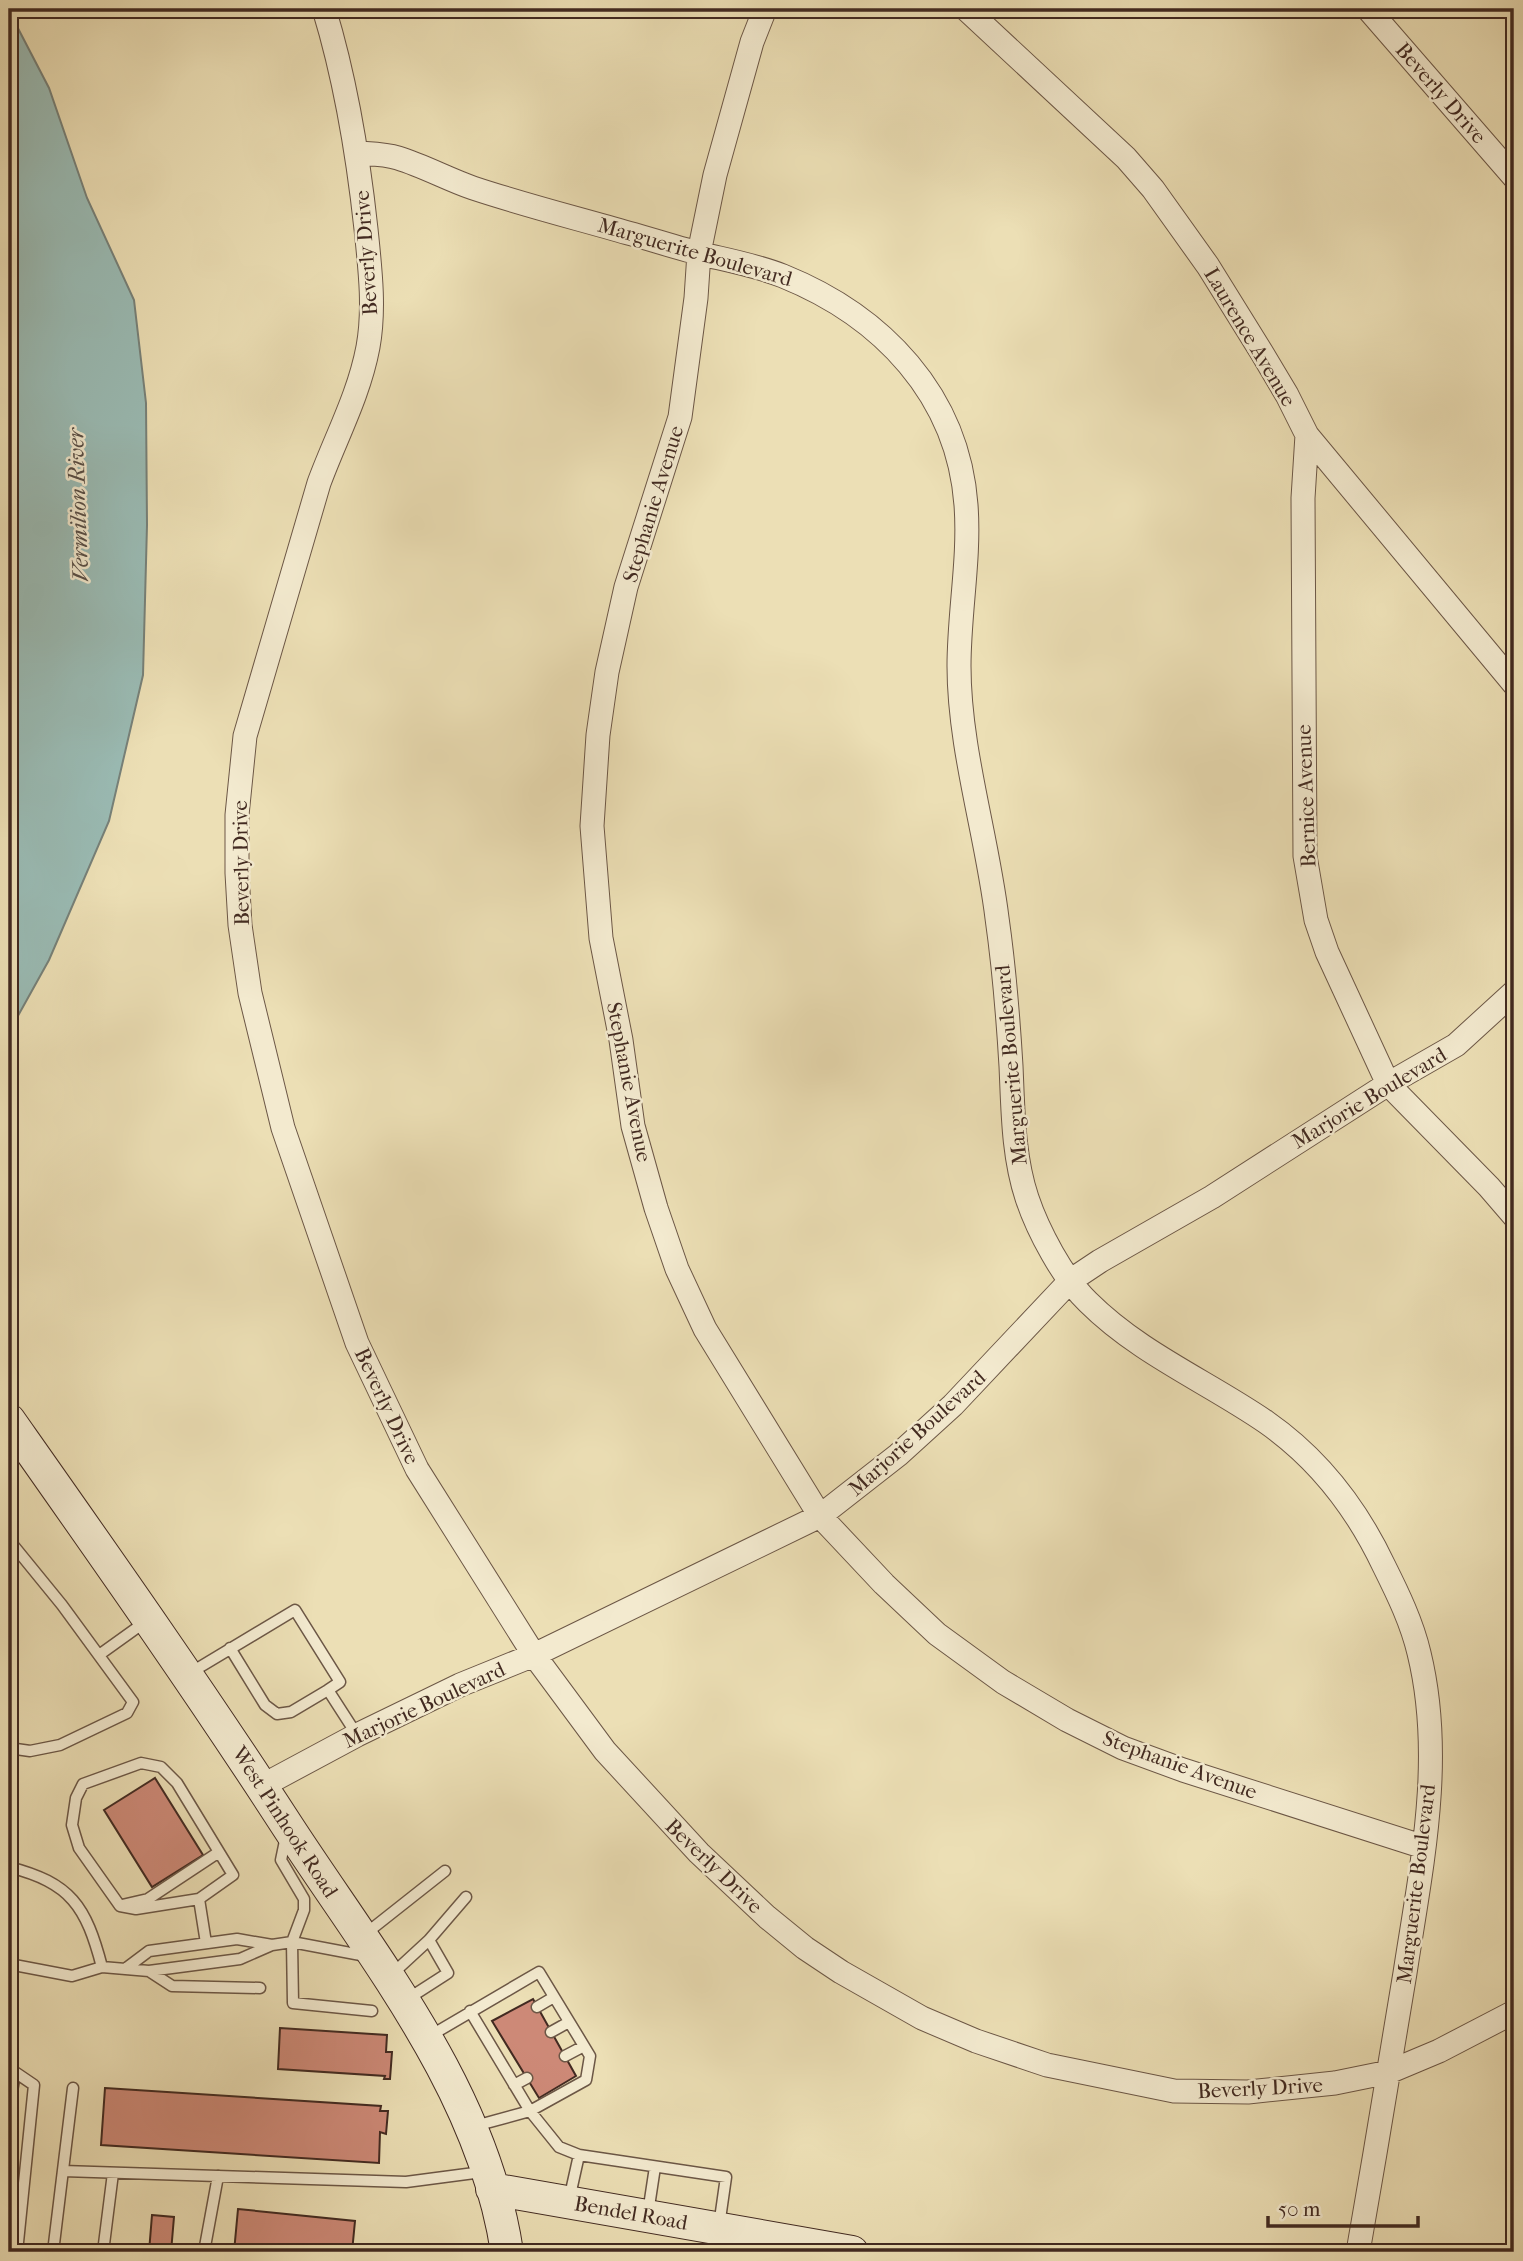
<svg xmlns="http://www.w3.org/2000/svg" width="1523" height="2261" viewBox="0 0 1523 2261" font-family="'IM FELL French Canon',serif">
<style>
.water{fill:#9abbb4;stroke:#778179;stroke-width:2}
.building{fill:#cd8977;stroke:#422a21;stroke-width:2}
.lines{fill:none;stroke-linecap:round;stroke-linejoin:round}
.lane-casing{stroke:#6c5746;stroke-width:13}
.street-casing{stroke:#6c5746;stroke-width:25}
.secondary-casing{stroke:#422a21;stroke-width:34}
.path{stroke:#422a21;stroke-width:3.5;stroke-dasharray:5 3.5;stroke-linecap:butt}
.lane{stroke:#f3eacf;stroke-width:10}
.street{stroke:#f3eacf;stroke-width:23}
.secondary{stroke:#f3eacf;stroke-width:32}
.labels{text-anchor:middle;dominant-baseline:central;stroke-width:5;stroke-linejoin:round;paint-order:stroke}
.street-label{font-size:21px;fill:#422a21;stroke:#f3eacf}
.water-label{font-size:23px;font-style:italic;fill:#584e46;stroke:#f3eacf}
</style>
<rect width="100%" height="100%" fill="#ecdfb5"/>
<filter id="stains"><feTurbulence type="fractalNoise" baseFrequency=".00286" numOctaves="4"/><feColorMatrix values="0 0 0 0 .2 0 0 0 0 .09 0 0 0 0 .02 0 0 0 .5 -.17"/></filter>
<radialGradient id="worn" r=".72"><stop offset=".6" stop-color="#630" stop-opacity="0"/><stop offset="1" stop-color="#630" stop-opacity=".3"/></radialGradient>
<path class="water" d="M9,11L49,88L87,198L134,300L146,403L147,525L143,675L109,821L49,960L9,1032V550L15,427L9,406Z"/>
<path class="building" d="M155,1778L203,1855L152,1887L104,1810Z
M533,1999L576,2076L539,2098L492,2021Z
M280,2028L387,2035L386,2052H392L390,2079H384L385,2076L278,2069Z
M9,2080L19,2081L9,2159Z
M105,2088L381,2106L380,2111H388L386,2134L380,2132L379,2163L101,2145Z
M238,2209L355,2221L352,2252H300L269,2249L267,2252H234Z
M152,2215L174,2217L171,2252H149Z
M426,2244L427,2252H392L391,2248Z"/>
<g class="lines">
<defs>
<path id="lane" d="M9,1540L62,1605L133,1702L127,1713L60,1745L30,1751L9,1748
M230,1648L265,1705L277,1714L291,1712L328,1690
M99,1655L145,1622
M190,1673L295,1610L340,1682L328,1690L357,1735
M286,1836L281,1860L304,1899V1910L292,1942L293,2003L372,2011
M9,1867C71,1883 86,1906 102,1967
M199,1899L233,1875L177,1783L161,1767L141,1763L83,1784L76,1798L72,1825L79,1848L120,1906L136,1909L199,1899L206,1943
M122,1905L148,1899L219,1852
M364,1935L445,1871
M9,1964L72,1976L102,1967L149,1971L240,1959L272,1945L292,1942L366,1956
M125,1969L149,1951L237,1939L272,1945
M149,1971L172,1986L260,1988
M390,1976L429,1940L466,1897
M406,2000L448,1973L429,1940
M537,2007L554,1997
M470,2011L530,2111L559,2147L579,2155L726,2177L719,2226
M551,2032L569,2022
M428,2037L539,1972L590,2056L586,2080L530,2111L475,2126
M565,2056L584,2046
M9,2068L34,2085L17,2252
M514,2085L527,2078
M63,2171L406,2182L482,2172
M569,2200L579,2155
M648,2213L655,2167
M53,2252L73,2088
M103,2252L113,2173
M204,2252L218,2176"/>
<path id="street" d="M324,9C346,81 358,155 366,229C370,268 375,309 368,347C359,395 336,437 319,483L245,736L237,815V873L240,925L250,993L283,1128L357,1343L417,1469L534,1655L605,1751L699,1853L767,1917L805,1948L841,1972L922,2018L976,2041L1047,2065L1174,2091L1248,2092L1335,2083L1389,2072L1439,2051L1514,2012
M765,9L752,42L715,175L699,253L696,298L680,417L626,587L607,672L598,735L592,826L601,938L621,1040L633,1126L656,1208L677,1269L705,1329L820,1516L884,1584L937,1634L1003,1682L1067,1720L1123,1748L1183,1770L1424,1847
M966,9L1126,158L1153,189L1208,266L1262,353L1287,395L1307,435L1514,684
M1368,9L1514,177
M358,153C371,154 385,154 398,158C424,166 447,179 473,188C524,205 576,218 628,233C654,240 680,249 706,255C732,261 758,266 783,276C882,316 958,395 966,505C970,558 959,612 959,666C959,749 987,835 997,918C1004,967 1008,1016 1011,1066C1013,1110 1013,1156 1027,1198C1038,1231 1063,1278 1088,1302C1139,1353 1208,1382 1266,1422C1319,1459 1357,1509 1384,1566C1398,1594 1412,1623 1419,1653C1445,1759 1421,1868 1405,1973C1390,2067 1374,2159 1358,2252
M1307,435L1303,498L1305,856L1316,920L1327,952L1388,1084L1489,1187L1514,1216
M262,1786L357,1735L460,1685L534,1655L820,1516L898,1455L953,1405L1070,1281L1100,1261L1212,1197L1388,1084L1456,1045L1514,992"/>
<path id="secondary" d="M9,1420C104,1555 198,1688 288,1827C374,1959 483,2091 507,2252
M492,2189L852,2252"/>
</defs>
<use href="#lane" class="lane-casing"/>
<use href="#street" class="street-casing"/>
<use href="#secondary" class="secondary-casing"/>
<path class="path" d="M654,2246V2252"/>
<use href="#lane" class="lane"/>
<use href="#street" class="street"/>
<use href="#secondary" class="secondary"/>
</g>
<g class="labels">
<g class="street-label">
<text transform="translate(1441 93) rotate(49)">Beverly Drive</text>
<text transform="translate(695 252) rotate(16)">Marguerite Boulevard</text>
<text transform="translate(366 253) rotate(-94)">Beverly Drive</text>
<text transform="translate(1250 337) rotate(59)">Laurence Avenue</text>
<text transform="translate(653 504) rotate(-73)">Stephanie Avenue</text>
<text transform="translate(1306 796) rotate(-92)">Bernice Avenue</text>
<text transform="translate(241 863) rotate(-91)">Beverly Drive</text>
<text transform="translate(1011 1065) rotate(-95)">Marguerite Boulevard</text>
<text transform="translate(629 1082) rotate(79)">Stephanie Avenue</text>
<text transform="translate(1369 1098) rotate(-31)">Marjorie Boulevard</text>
<text transform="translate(387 1406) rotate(65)">Beverly Drive</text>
<text transform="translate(917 1433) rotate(-42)">Marjorie Boulevard</text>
<text transform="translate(424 1705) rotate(-25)">Marjorie Boulevard</text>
<text transform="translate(1180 1765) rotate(20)">Stephanie Avenue</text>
<text transform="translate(285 1822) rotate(57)">West Pinhook Road</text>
<text transform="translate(714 1866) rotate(44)">Beverly Drive</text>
<text transform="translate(1416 1884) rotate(-83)">Marguerite Boulevard</text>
<text transform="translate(1260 2088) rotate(-3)">Beverly Drive</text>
<text transform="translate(631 2213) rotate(10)">Bendel Road</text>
</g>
<g class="water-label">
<text transform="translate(78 505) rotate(-92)">Vermilion River</text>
</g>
</g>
<rect width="1523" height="2261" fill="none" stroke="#ecdfb5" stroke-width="35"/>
<rect x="10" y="10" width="1502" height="2240" fill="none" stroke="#422a21" stroke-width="3.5"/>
<rect x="18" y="18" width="1488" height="2226" fill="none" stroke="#422a21" stroke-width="2"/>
<path d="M1268 2216v10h150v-10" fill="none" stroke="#422a21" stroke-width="3.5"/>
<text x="1278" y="2216" font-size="21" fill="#422a21" stroke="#f3eacf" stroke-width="5" paint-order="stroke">50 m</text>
<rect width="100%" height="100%" filter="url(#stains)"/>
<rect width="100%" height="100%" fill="url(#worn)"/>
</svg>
